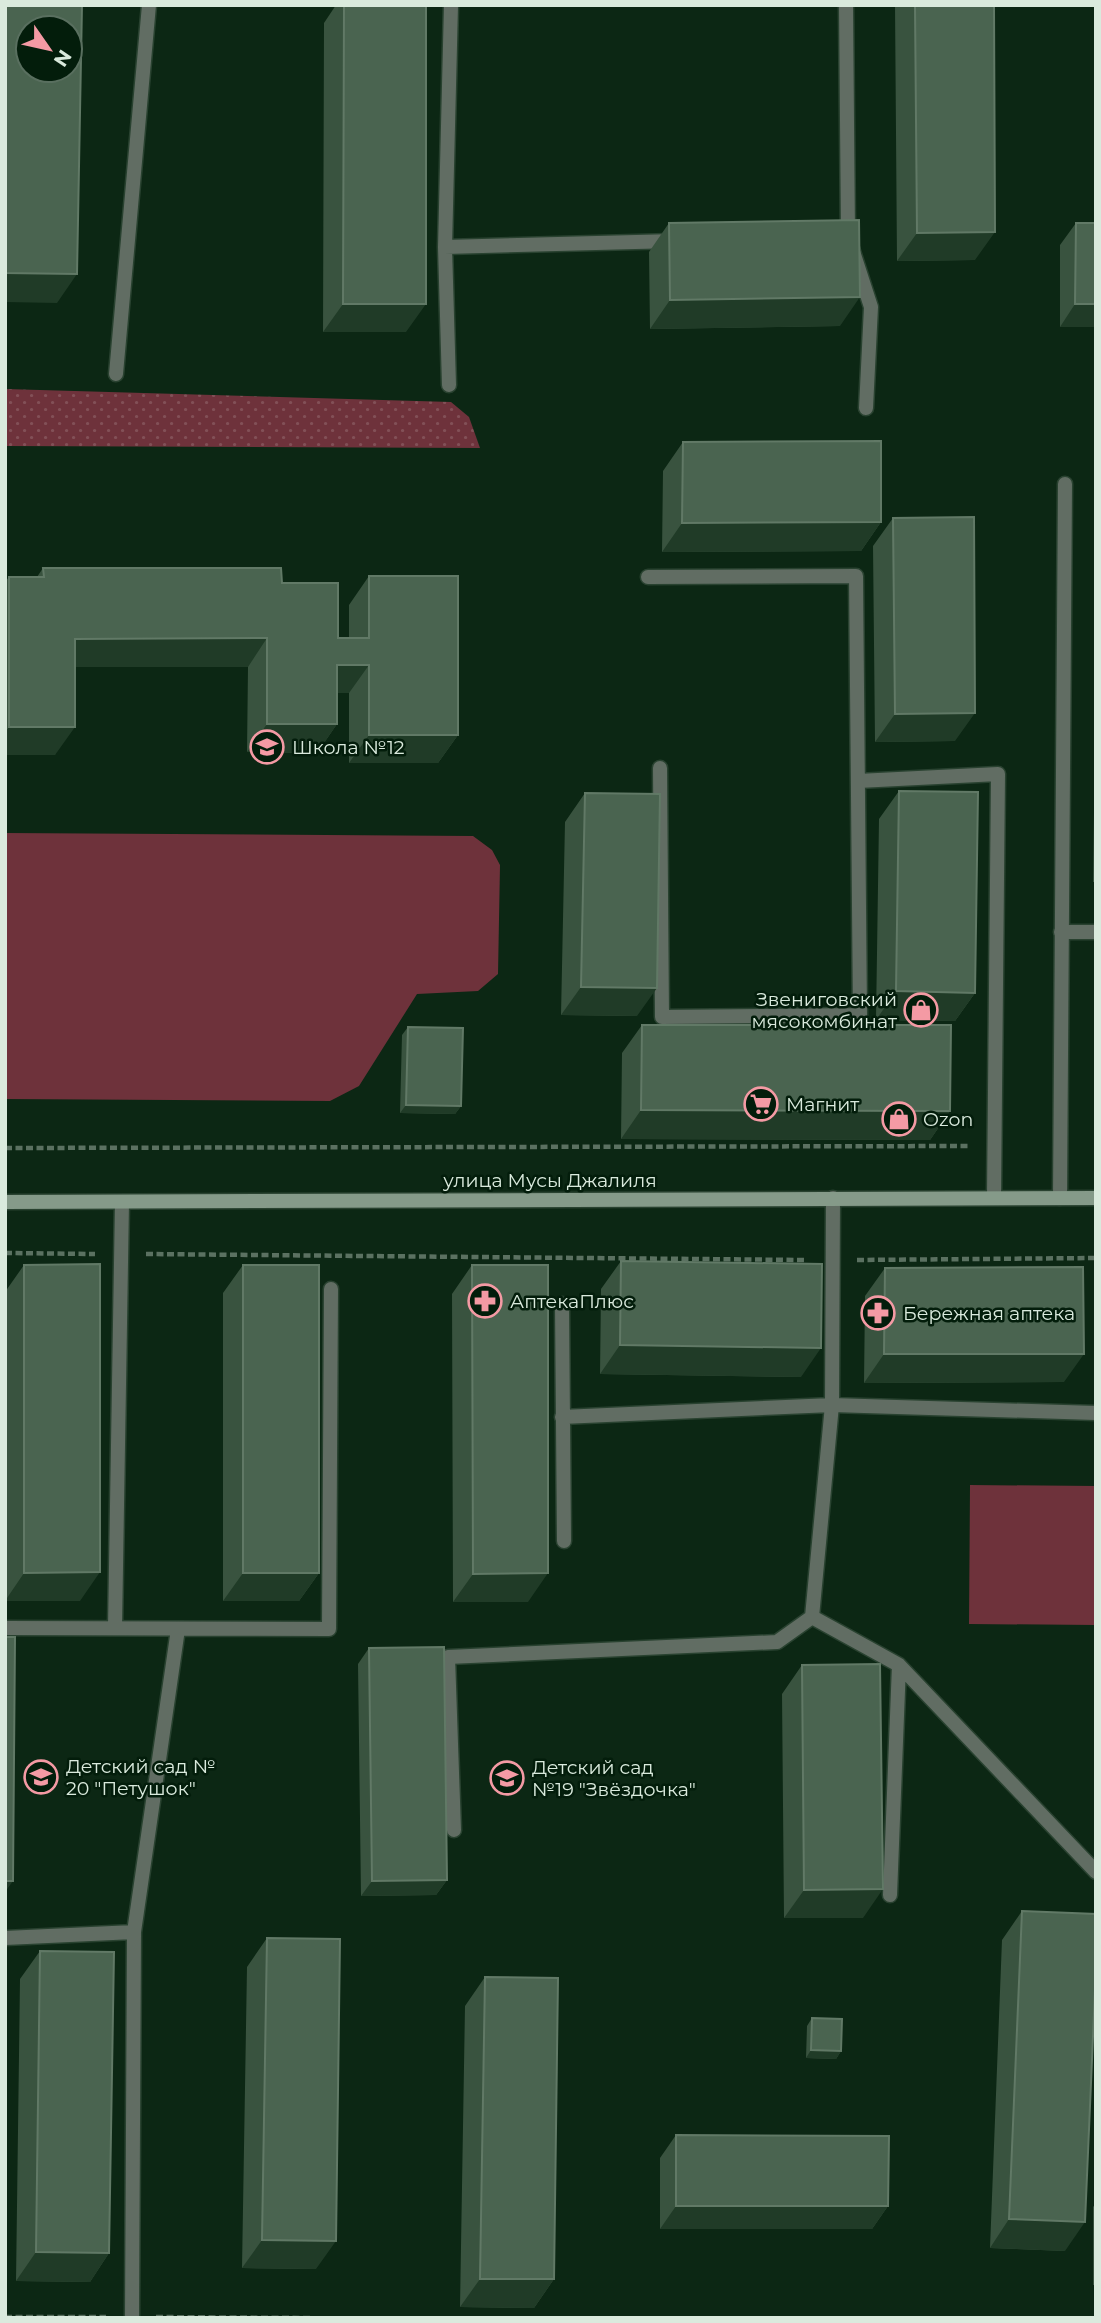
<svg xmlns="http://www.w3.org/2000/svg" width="1101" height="2323" viewBox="0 0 1101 2323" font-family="Montserrat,sans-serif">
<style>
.grass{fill:url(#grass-dots)}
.park{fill:#6e323b}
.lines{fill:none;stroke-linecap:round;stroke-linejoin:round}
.lane-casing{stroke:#294230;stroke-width:17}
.secondary-casing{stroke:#294230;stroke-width:17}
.path{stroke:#5b7161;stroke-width:4.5;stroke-dasharray:7 3.5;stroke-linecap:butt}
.lane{stroke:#616d63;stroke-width:14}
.secondary{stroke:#859a89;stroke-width:14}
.wall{fill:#39533f}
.shaded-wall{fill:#203b27}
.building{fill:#4a6450;stroke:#617966;stroke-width:2;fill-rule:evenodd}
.labels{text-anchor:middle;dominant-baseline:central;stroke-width:5;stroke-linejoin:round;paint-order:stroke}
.poi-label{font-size:19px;fill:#daeadd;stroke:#031d0b;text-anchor:start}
.street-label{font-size:19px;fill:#daeadd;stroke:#031d0b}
</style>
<defs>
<pattern id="grass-dots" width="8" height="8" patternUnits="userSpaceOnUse" patternTransform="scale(1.75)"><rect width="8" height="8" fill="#6e323b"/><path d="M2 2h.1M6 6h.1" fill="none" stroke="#825057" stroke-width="1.8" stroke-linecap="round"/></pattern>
</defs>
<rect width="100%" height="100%" fill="#0c2714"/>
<path class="grass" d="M5,389L451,402L469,417L480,448L5,446Z"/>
<path class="park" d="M5,833L473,836L492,850L500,865L498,974L478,991L417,994L359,1086L330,1101L5,1099Z
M970,1485L1096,1486V1625L969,1624Z"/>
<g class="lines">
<defs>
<path id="lane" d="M846,5L848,236L871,307L866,408
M445,247L675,241
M116,374L149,5
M449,385L445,247L451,5
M648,577L856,576L860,1015L662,1017L660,768
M858,781L998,774L994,1197
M1061,932H1096
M833,1198L832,1405L1096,1413
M1060,1198L1065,484
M562,1304L564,1541
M562,1417L832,1405L812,1617L899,1665L1096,1872
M5,1628L329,1629L331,1289
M115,1628L122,1202
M454,1830L448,1657L777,1642L812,1617
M890,1895L899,1665
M134,1932L178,1629
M5,1938L134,1932L132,2318"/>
<path id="secondary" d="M5,1202L1096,1198"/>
</defs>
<use href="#lane" class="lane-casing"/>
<use href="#secondary" class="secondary-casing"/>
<path class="path" d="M5,1148L969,1146
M5,1253L95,1254
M146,1254L806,1260
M857,1260L1096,1258
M5,2317H106
M156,2317L313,2318"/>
<use href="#lane" class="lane"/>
<use href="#secondary" class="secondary"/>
</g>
<path class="wall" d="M336,5H426L406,332H323L324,23Z
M895,5H994L975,260L897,261Z
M669,223L840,326L650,329L649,252Z
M1076,223H1096V327H1060V245Z
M683,442L881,522L861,551L662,552L663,471Z
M893,518L955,741L875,742L873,546Z
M43,568L282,583L338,638H349V605L369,576L458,735L438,763H349V693H337V724L317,753L247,752L248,667H75L55,755H5V582L9,577H37Z
M1096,671V882H1093Z
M899,791L975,993L955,1021L876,1020L879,819Z
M585,793L637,1016L561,1015L565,822Z
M642,1025L950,1111L930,1140L621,1139L622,1053Z
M408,1027L461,1106L455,1114L400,1113L402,1035Z
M621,1261L801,1377L600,1374L601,1289Z
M24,1265L80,1601H5V1292Z
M243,1265L319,1573L299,1601H223V1293Z
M472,1265L528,1602H453L452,1294Z
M885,1268L1064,1382L864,1383L865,1296Z
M369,1648L447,1880L436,1895L361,1896L358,1664Z
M802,1665L863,1918H784L782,1694Z
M1022,1911L1065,2251L990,2248L1002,1940Z
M267,1938L316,2269L242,2268L247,1967Z
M40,1951L109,2253L90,2282L16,2281L20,1979Z
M485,1977L554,2279L534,2308L460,2307L465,2006Z
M812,2018L841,2051L836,2059L806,2058L807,2026Z
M676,2135L888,2206L872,2229H660V2158Z
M1096,2203V2285H1093V2207Z"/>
<path class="shaded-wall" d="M995,232L975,260L897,261L917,233Z
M5,273L77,274L57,303L5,302Z
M860,297L840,326L650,329L670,300Z
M343,304H426L406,332H323Z
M1075,304H1096V327H1060Z
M881,522L861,551L662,552L682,523Z
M267,638L248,667H55L75,639Z
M337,665H369L349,693H317Z
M975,713L955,741L875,742L895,714Z
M267,724H337L317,753L247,752Z
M9,727H75L55,755H5V732Z
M369,735H458L438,763H349Z
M581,987L657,988L637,1016L561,1015Z
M896,991L975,993L955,1021L876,1020Z
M406,1105L461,1106L455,1114L400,1113Z
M641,1110L950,1111L930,1140L621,1139Z
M620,1345L821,1348L801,1377L600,1374Z
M884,1354H1084L1064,1382L864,1383Z
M100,1572L80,1601H5L24,1573Z
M243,1573H319L299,1601H223Z
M548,1573L528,1602H453L473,1574Z
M447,1880L436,1895L361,1896L372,1881Z
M5,1881H13L5,1892Z
M883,1889L863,1918H784L804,1890Z
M811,2050L841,2051L836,2059L806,2058Z
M676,2206H888L872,2229H660Z
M1009,2219L1085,2222L1065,2251L990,2248Z
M262,2240L336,2241L316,2269L242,2268Z
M36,2252L109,2253L90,2282L16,2281Z
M480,2279H554L534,2308L460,2307Z"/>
<path class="building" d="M5,5H82L77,274L5,273ZM28,28H70V70H28Z
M344,5H426V304H343Z
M915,5H994L995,232L917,233Z
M859,220L860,297L670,300L669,223Z
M1076,223H1096V304H1075Z
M881,441V522L682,523L683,442Z
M974,517L975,713L895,714L893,518Z
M43,568H281L282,583H338V638H369V576H458V735H369V665H337V724H267V638L75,639V727H9V577H44Z
M899,791L978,792L975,993L896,991Z
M585,793L660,794L657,988L581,987Z
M642,1025H951L950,1111L641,1110Z
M408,1027L463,1028L461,1106L406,1105Z
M621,1261L822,1264L821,1348L620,1345Z
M100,1264V1572L24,1573V1265Z
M243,1265H319V1573H243Z
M472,1265H548V1573L473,1574Z
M1083,1267L1084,1354H884L885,1268Z
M5,1637H15L13,1881H5Z
M444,1647L447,1880L372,1881L369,1648Z
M880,1664L883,1889L804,1890L802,1665Z
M1022,1911L1096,1914V1967L1085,2222L1009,2219Z
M267,1938L340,1939L336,2241L262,2240Z
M40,1951L114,1952L109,2253L36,2252Z
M485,1977L558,1978L554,2279H480Z
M812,2018L842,2019L841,2051L811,2050Z
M676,2135L889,2136L888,2206H676Z"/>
<defs>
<symbol id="school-ring" viewBox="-11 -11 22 22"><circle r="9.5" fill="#031d0b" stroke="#f49aa4" stroke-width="1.5"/><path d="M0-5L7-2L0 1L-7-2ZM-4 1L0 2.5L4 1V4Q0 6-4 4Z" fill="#f49aa4"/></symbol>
<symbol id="shop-ring" viewBox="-11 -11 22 22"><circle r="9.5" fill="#031d0b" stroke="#f49aa4" stroke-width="1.5"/><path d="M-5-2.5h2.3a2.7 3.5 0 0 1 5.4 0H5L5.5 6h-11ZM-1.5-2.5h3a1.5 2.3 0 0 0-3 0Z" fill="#f49aa4"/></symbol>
<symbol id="supermarket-ring" viewBox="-11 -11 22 22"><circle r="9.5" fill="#031d0b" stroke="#f49aa4" stroke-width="1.5"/><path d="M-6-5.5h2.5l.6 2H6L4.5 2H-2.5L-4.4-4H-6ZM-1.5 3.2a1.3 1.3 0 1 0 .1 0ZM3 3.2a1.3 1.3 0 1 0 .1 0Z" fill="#f49aa4"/></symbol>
<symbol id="pharmacy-ring" viewBox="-11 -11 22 22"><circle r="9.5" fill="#031d0b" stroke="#f49aa4" stroke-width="1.5"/><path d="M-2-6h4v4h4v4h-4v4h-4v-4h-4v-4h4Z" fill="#f49aa4"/></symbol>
</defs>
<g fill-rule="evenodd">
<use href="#school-ring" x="248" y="728" width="38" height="38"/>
<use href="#shop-ring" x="902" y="991" width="38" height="38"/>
<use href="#supermarket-ring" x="742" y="1085" width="38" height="38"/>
<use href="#shop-ring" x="880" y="1100" width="38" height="38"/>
<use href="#pharmacy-ring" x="466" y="1282" width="38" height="38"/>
<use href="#pharmacy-ring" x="859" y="1294" width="38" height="38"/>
<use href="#school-ring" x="22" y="1758" width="38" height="38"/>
<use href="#school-ring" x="488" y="1759" width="38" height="38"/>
</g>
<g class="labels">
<g class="poi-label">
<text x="292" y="747">Школа №12</text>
<text x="897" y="999" text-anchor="end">Звениговский<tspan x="897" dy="22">мясокомбинат</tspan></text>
<text x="786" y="1104">Магнит</text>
<text x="923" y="1119">Ozon</text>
<text x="510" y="1301">АптекаПлюс</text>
<text x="903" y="1313">Бережная аптека</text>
<text x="66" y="1766">Детский сад №<tspan x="66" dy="22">20 "Петушок"</tspan></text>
<text x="532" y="1767">Детский сад<tspan x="532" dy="22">№19 "Звёздочка"</tspan></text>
</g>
<g class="street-label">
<text x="550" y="1180">улица Мусы Джалиля</text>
</g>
</g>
<rect width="1101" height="2323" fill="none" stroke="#daeadd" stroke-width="14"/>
<g transform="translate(49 49) rotate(124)"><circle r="33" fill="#031d0b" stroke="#596f5f" stroke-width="2"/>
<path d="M0-5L12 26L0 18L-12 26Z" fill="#f49aa4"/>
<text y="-10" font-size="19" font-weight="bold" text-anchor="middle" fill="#daeadd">N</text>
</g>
</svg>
